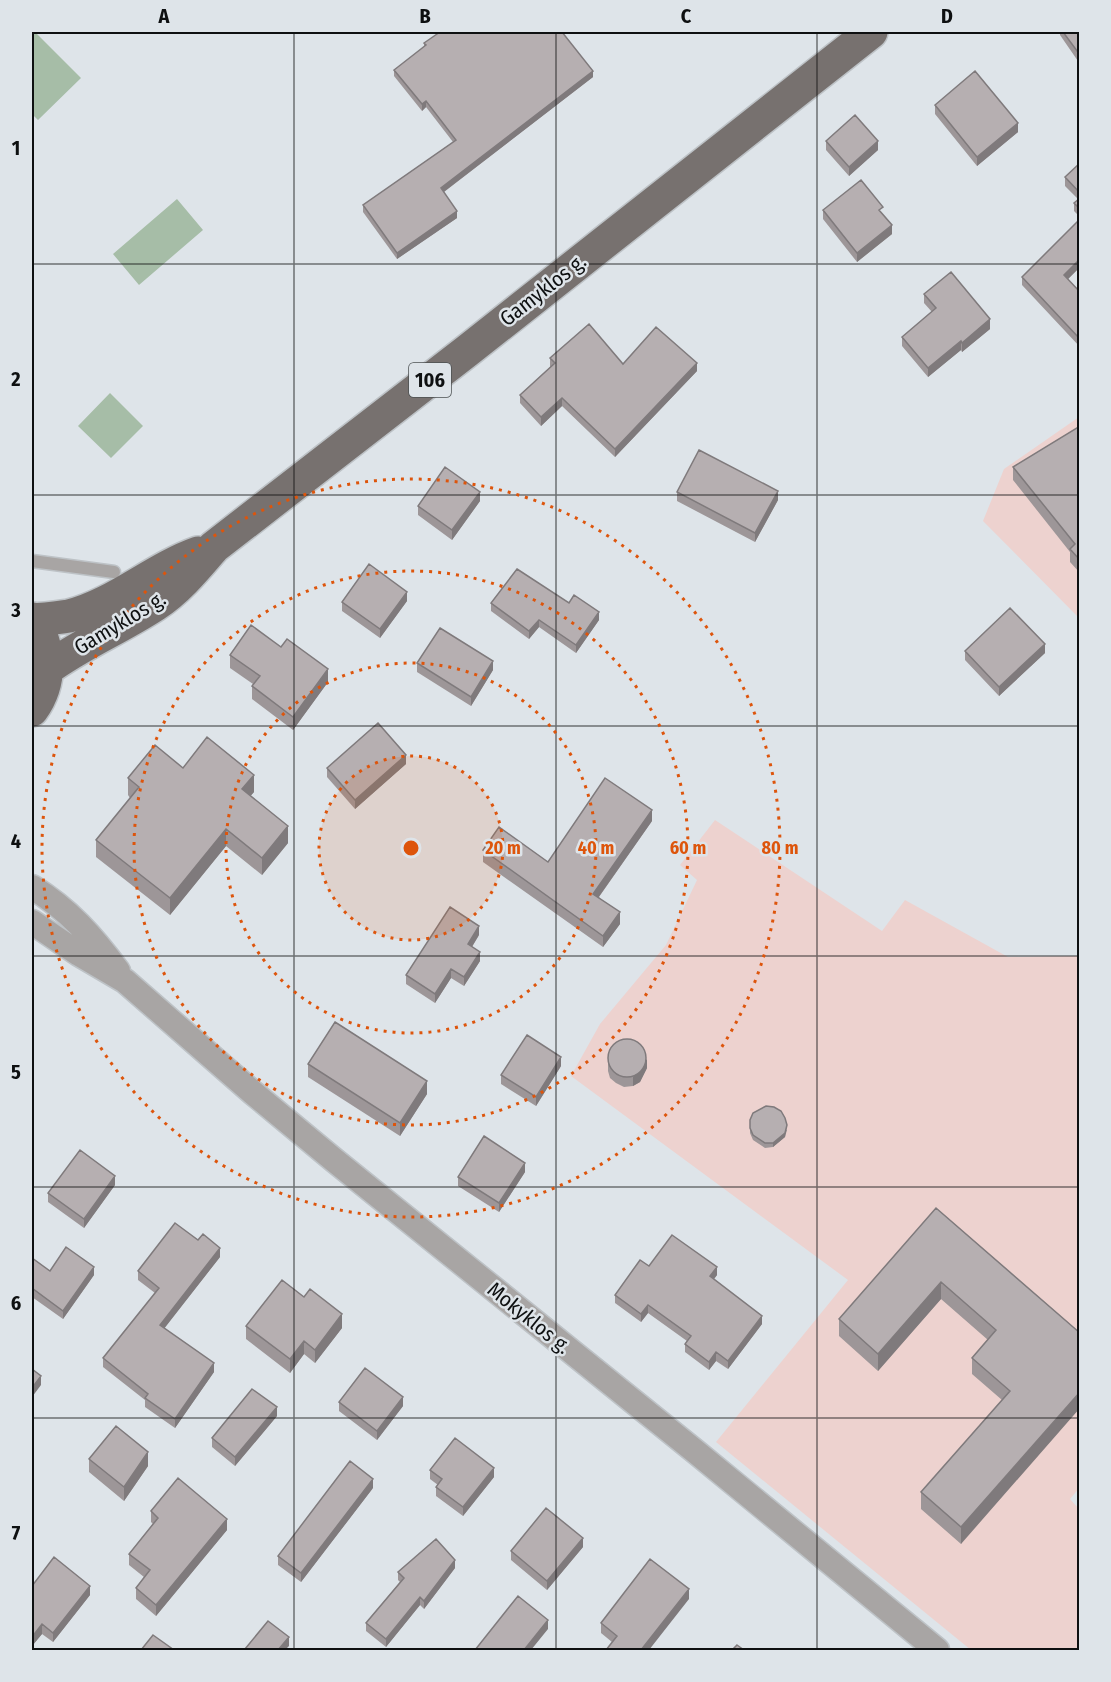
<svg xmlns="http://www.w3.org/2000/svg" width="1111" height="1682" viewBox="0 0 1111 1682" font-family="'Fira Sans Condensed',sans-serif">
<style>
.education{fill:#edd2cf}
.green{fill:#a6bda7}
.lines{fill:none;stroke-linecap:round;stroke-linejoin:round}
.lane-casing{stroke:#bdc2c6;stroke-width:15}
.street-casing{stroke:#bdc2c6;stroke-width:27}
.primary-casing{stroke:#bdc2c6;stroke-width:36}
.lane{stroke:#a8a5a4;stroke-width:12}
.street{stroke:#a8a5a4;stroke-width:24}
.primary{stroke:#77716f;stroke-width:33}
.wall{fill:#9d9698}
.shaded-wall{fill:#7f7a7c}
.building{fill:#b6afb1;stroke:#7f7a7c;stroke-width:1.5}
.grid{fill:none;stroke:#0e1011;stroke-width:1.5;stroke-opacity:0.55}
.ring{fill:none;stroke:#dd550c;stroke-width:3;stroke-dasharray:3 6}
.labels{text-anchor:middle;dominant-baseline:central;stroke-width:5;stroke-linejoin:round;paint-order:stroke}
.shield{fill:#dee4e9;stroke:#4c5052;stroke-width:1.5}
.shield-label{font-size:20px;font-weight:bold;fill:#0e1011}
.street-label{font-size:21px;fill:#0e1011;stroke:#dee4e9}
.centre{fill:#dd550c;stroke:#dee4e9;stroke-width:3}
.ring-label{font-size:18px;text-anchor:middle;font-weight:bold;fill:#dd550c;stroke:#dee4e9;stroke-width:5;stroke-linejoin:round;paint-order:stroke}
.neatline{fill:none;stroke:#0e1011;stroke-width:2}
.grid-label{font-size:20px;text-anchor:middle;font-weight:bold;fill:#0e1011}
</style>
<rect width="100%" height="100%" fill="#dee4e9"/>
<path class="education" d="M1079,417V618L983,521L1004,469Z
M715,820L882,931L905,900L1008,957L1079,956L1080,1487L1070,1499L1079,1509V1650H971L716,1442L848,1280L571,1076L600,1024L666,945L697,880L680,865Z"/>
<path class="green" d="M32,32H35L81,78L38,120L32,114Z
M177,199L203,230L139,285L113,254Z
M110,393L143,426L111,458L78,426Z"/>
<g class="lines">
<defs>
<path id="lane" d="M32,561L114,572"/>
<path id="street" d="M32,887C69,910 92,936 118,971
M32,922L79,954L125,981L252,1092L334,1160L696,1452L937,1650"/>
<path id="primary" d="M32,619C51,647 52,682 32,710
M33,620C45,619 58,618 69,616C116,604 153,569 198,553
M47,669C81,644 120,628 155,605C178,590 196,568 214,547L467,351L871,32"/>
</defs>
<use href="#lane" class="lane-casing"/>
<use href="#street" class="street-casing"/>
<use href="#primary" class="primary-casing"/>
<use href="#lane" class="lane"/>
<use href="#street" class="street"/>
<use href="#primary" class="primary"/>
</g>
<path class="wall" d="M1060,32H1080V64L1060,35Z
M424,43L593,77L444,192L457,218L397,259L363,212V205L453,142L426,107L422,111L394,76V70L424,47Z
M935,105L1018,132L977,166L935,114Z
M826,141L878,150L849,176L826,150Z
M1080,163V217L1074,211V203L1078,199L1065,186V177Z
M823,210L892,234L857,262L823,219Z
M1080,219V267L1068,279L1080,292V347L1022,285V277Z
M924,294L990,329L962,352L961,350L928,377L902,346V337L932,312L924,303Z
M550,358L623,364L697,371L615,457L562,406L541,426L520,403V395L550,367Z
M1080,426V573L1070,562V552L1013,480V467Z
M677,492L778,500L755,542L677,501Z
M480,501L452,540L418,515V506Z
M407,601L380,638L342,611V602Z
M491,603H569L599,620L576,653L539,627L529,639L491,611Z
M965,651L1045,653L999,696L965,660Z
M230,655L328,682L293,730L252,699V686L253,684L230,668Z
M417,663L493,670L471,706L417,672Z
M406,764L355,809L327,777V768Z
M183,768L254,792L250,796L288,843L262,875L226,846L170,915L96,857V840L130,798L128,795V778Z
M652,821L599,897L620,924L603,947L483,862V850L548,862Z
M479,935L472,947L480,961L464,986L451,978L435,1003L406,984V975Z
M608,1053L647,1068L640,1082L633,1086L624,1087L616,1083L610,1078L608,1071Z
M308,1064L427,1094L400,1136L308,1077Z
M561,1066L536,1106L501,1084V1075Z
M750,1128L787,1130L785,1137L773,1147L765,1148L753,1140L750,1133Z
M525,1172L499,1212L458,1186V1177Z
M115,1185L84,1228L48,1202V1193Z
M936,1208L1080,1333L961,1544L921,1509V1492L1002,1400L972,1374V1358L988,1340L941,1299L878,1371L839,1336V1319Z
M220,1257L164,1328L214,1372L175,1428L145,1407V1400L103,1367V1358L155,1293L138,1280V1271Z
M32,1258L50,1271L94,1275L63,1319L32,1297Z
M649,1266L717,1275L714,1279L762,1324L728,1369L716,1361L709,1370L685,1352V1344L687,1341L648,1313L641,1322L615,1303V1295Z
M304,1297L342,1328L315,1363L304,1354L290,1373L246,1339V1326Z
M339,1402L403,1406L377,1440L339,1411Z
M277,1416L235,1466L212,1447V1438Z
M89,1459L148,1466L124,1501L89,1472Z
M430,1470L494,1477L463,1516L436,1496V1487L438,1485L430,1479Z
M373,1488L301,1582L278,1565V1556Z
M151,1511L227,1530L156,1616L136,1599V1588L144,1577L129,1565V1554L153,1524L151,1522Z
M583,1547L547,1590L511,1560V1551Z
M455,1568L424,1609L420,1605L386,1647L366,1631V1623L400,1582L398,1580V1572Z
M32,1586L90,1595L53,1642L42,1634L32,1646Z
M689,1599L612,1642L601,1633V1623Z"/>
<path class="shaded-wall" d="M593,71V77L441,194V188Z
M426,101V107L422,111V104Z
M1018,123V132L977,166V157Z
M878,141V150L849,176V167Z
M457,211V218L397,259V253Z
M892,225V234L857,262V253Z
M1080,259V267L1064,283V275Z
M990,319V329L962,352V343Z
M961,341V350L928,377V368Z
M697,363V371L615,457V449Z
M562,398V406L541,426V417Z
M778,491V500L755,542V533Z
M480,492V501L452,540V530Z
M407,592V601L380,638V629Z
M599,612V620L576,653V645Z
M539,620V627L529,639V631Z
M1045,644V653L999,696V687Z
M493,661V670L471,706V697Z
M328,669V682L293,730V717Z
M406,755V764L355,809V800Z
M254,775V792L242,806V789Z
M652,810V821L593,905V894Z
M288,826V843L262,875V858Z
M226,829V846L170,915V898Z
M620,912V924L603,947V936Z
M479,926V935L468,953V944Z
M480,952V961L464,986V977Z
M451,969V978L435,1003V994Z
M561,1057V1066L536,1106V1097Z
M647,1059V1068L640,1082L633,1086V1077Z
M427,1081V1094L400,1136V1123Z
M787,1125L785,1137L773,1147V1143Z
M525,1163V1172L499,1212V1203Z
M115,1176V1185L84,1228V1219Z
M220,1248V1257L160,1334V1325Z
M94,1267V1275L63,1319V1311Z
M717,1267V1275L710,1284V1276Z
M941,1282V1299L878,1371V1354Z
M648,1305V1313L641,1322V1314Z
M342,1314V1328L315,1363V1350Z
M762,1316V1324L728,1369V1361Z
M304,1341V1354L290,1373V1359Z
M716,1352V1361L709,1370V1362Z
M214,1363V1372L175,1428V1419Z
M41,1376V1385L32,1397V1388Z
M1080,1392V1408L961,1544V1527Z
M403,1397V1406L377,1440V1431Z
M277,1407V1416L235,1466V1457Z
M148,1452V1466L124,1501V1487Z
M494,1468V1477L463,1516V1507Z
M373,1479V1488L301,1582V1573Z
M227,1519V1530L156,1616V1605Z
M583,1538V1547L547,1590V1581Z
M455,1560V1568L424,1609V1601Z
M90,1586V1595L53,1642V1633Z
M689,1589V1599L649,1650H641Z
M420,1597V1605L386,1647V1639Z
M548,1620V1629L531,1650H524Z
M42,1624V1634L32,1646V1637Z
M289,1637V1646L285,1650H278Z"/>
<path class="building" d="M440,32H562L593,71L441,188L457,211L397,253L363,205L456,140L426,101L422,104L394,70L426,45L424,43Z
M1063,32H1080V55Z
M975,71L1018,123L977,157L935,105Z
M855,115L878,141L849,167L826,141Z
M1080,163V193L1065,177Z
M861,180L883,207L879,210L892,225L857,253L823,210Z
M1080,198V209L1074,203Z
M1080,219V259L1064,275L1080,292V339L1022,277Z
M951,272L990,319L962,343L961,341L928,368L902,337L936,308L924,294Z
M589,324L623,364L656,327L697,363L615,449L562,398L541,417L520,395L555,363L550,358Z
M1080,426V560L1070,549L1075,544L1013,467Z
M699,450L778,491L755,533L677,492Z
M445,467L480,492L452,530L418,506Z
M369,564L407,592L380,629L342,602Z
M517,569L569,603L574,595L599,612L576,645L539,620L529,631L491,603Z
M1010,608L1045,644L999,687L965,651Z
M251,625L281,647L287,639L328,669L293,717L252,686L260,676L230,655Z
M440,628L493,661L471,697L417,663Z
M378,723L406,755L355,800L327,768Z
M207,737L254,775L242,789L288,826L262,858L226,829L170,898L96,840L139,787L128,778L155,745L183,768Z
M605,778L652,810L593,894L620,912L603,936L483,850L499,827L548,862Z
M450,907L479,926L468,944L480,952L464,977L451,969L435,994L406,975Z
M335,1022L427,1081L400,1123L308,1064Z
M527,1035L561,1057L536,1097L501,1075Z
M608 1058a19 19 0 1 1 38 0a19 19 0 1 1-38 0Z
M766,1106L774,1107L781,1111L785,1118L787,1125L785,1133L773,1143H765L753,1135L750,1128V1120L753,1113Z
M484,1136L525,1163L499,1203L458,1177Z
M80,1150L115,1176L84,1219L48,1193Z
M936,1208L1080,1333V1392L961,1527L921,1492L1010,1391L972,1358L996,1330L941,1282L878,1354L839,1319Z
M175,1223L198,1240L203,1234L220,1248L160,1325L214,1363L175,1419L145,1398L148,1394L103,1358L159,1288L138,1271Z
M672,1235L717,1267L710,1276L762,1316L728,1361L716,1352L709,1362L685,1344L691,1336L648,1305L641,1314L615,1295L640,1260L649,1266Z
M66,1247L94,1267L63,1311L32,1288V1258L50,1271Z
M282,1280L304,1297L310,1289L342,1314L315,1350L304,1341L290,1359L246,1326Z
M365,1368L403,1397L377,1431L339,1402Z
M32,1369L41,1376L32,1388Z
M252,1389L277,1407L235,1457L212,1438Z
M116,1426L148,1452L124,1487L89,1459Z
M455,1438L494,1468L463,1507L436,1487L442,1479L430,1470Z
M350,1461L373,1479L301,1573L278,1556Z
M178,1478L227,1519L156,1605L136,1588L150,1570L129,1554L158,1518L151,1511Z
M546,1508L583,1538L547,1581L511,1551Z
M436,1539L455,1560L424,1601L420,1597L386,1639L366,1623L404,1578L398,1572Z
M54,1557L90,1586L53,1633L42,1624L32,1637V1586Z
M650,1559L689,1589L641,1650H606L617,1636L601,1623Z
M518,1596L548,1620L524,1650H475Z
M268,1621L289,1637L278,1650H246L245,1649Z
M153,1635L174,1650H141Z
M737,1645L744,1650H732Z"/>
<path class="grid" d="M294,32V1650M556,32V1650M817,32V1650M32,264H1080M32,495H1080M32,726H1080M32,956H1080M32,1187H1080M32,1418H1080"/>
<circle cx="411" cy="848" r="92" fill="#dd550c" fill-opacity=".12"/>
<g class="ring">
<circle cx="411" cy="848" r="92"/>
<circle cx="411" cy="848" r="185"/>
<circle cx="411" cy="848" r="277"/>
<circle cx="411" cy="848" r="369"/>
</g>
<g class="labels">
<rect class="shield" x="409" y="363" width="42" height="34" rx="4.5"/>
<g class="shield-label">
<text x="430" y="380">106</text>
</g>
<g class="street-label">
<text transform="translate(543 290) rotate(-38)">Gamyklos g.</text>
<text transform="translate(120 623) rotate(-31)">Gamyklos g.</text>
<text transform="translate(529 1318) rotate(39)">Mokyklos g.</text>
</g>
</g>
<circle cx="411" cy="848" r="9" class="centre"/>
<g class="ring-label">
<text x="503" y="854">20 m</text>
<text x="596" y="854">40 m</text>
<text x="688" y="854">60 m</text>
<text x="780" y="854">80 m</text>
</g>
<rect width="1111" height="1682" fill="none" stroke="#dee4e9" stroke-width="66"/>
<rect x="33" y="33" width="1045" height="1616" class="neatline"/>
<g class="grid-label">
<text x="164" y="23">A</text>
<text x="425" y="23">B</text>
<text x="686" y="23">C</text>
<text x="947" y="23">D</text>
<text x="16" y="155">1</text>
<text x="16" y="386">2</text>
<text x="16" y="617">3</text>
<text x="16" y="848">4</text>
<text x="16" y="1079">5</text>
<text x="16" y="1310">6</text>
<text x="16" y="1540">7</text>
</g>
</svg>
